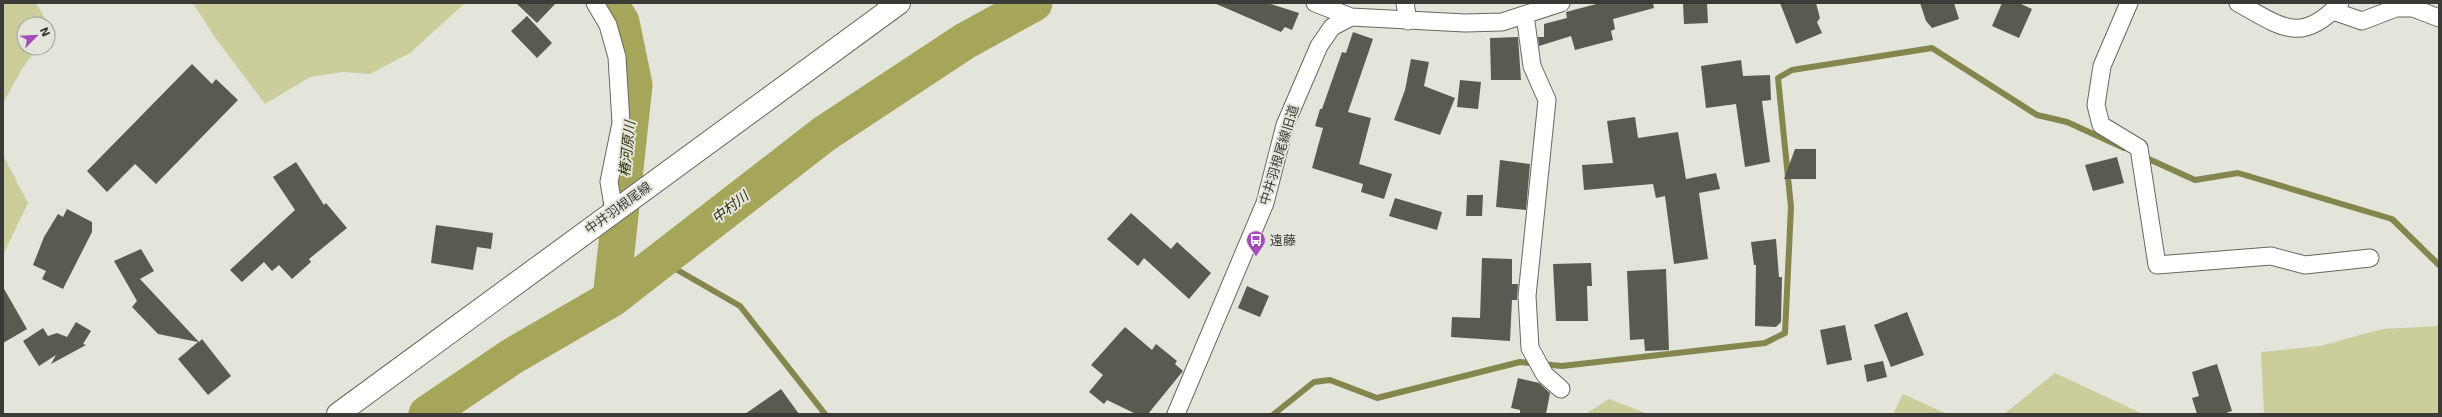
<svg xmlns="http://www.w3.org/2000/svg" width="2442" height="417" viewBox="0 0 2442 417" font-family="'DejaVu Sans','Noto Sans JP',sans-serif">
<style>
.green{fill:#cbcd9a}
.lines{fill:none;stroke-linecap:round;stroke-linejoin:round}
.stream{stroke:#85864e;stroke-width:6}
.river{stroke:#a5a659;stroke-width:37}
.building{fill:#595a51}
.minor-casing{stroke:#67685f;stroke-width:19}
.secondary-casing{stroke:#67685f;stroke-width:24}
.minor{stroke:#fff;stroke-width:17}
.secondary{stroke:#fff;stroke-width:22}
.labels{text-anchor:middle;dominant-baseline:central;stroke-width:4;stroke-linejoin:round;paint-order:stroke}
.street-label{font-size:13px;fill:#3a3a36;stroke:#e4e5da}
.poi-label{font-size:13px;fill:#3a3a36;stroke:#e4e5da;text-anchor:start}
.water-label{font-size:14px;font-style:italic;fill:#2f2f0d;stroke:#e4e5da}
</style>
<rect width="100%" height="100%" fill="#e4e5da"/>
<path class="green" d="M3,3H36L51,29L48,32V24H24V48H37L22,69L3,103Z
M193,3H465L410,53L370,74L343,72L310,77L265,104L214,36Z
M3,155L28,203L3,255Z
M2439,326V414H2264L2261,352L2320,346L2382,329Z
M2055,373L2143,414H2004Z
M1903,394L1947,414H1893Z
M1609,399L1648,414H1585Z"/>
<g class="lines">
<path class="stream" d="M2142,156L2195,180L2238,173L2392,219L2439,265
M660,260L740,306L825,414
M1274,414L1314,382L1330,380L1377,398L1520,362L1562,366L1765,343L1785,333L1791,207L1778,78L1792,70L1932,48L2037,115L2067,122L2124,148"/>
<path class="river" d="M609,3L621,22L634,85L611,299
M427,414L511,357L611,299L824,134L965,41L1034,3"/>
</g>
<path class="building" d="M516,3H556L537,23Z
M1214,3H1268L1299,13L1292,30L1285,27L1281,32Z
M1600,3H1653L1654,8L1613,19L1615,29L1611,31L1613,40L1575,50L1571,36L1539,46L1538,37H1544V24L1567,18L1566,12Z
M1683,3H1707L1708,23L1684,24Z
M1780,3H1816L1820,18L1817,22L1822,33L1796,44Z
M1920,3H1954L1959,19L1932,28L1926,21Z
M2002,3H2019L2032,9L2019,38L1992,26Z
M527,16L552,43L537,58L511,31Z
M1353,32L1373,39L1348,112L1371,118L1359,164L1392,174L1384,199L1361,192L1363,184L1312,168L1323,128L1315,126L1320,109H1322L1342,52L1346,53Z
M1518,37L1521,80H1491L1490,38Z
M1411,59L1429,62L1424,86L1455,98L1440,135L1394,120L1405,90Z
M1741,60L1743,76L1770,75L1771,100L1762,101L1770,162L1745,167L1736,104L1706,108L1701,66Z
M192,64L212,84L216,79L238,100L156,184L135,164L107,192L87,171Z
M1460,80L1481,82L1478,109L1457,107Z
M1635,117L1638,138L1678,132L1686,179L1716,173L1720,189L1699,193L1708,259L1674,264L1665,196L1656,198L1653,184L1584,190L1582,165L1613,163L1607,121Z
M1795,149H1816V179H1784Z
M2117,157L2124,183L2093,191L2085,165Z
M1500,160L1530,164L1526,210L1496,207Z
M296,162L324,205L326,203L347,228L309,259L311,262L292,279L279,265L272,271L264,262L242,282L230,270L295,210L273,177Z
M1467,195H1483L1482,216H1466Z
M1395,198L1442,212L1437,230L1389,216Z
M67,209L92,222V232L63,289L42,279L46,271L33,265L44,237L58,214L63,217Z
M1131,213L1171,249L1177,242L1211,273L1189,299L1144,258L1138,266L1107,239Z
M436,225L493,233L491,249L477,247L473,270L431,263Z
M1776,239L1779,277H1782L1781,322L1776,327L1755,326L1756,265H1754L1751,242Z
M141,249L154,271L140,279L199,342L202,339L231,376L208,395L178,359L198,342L158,334L132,307L137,301L114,261Z
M1482,258L1512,259V284H1518L1517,300H1512L1510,341L1451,337L1452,317L1480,318Z
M1591,263L1592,286H1587L1588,321H1556L1553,264Z
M1666,269L1669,350L1645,351L1644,339L1630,340L1627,271Z
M1247,286L1269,296L1260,317L1238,308Z
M3,287L27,329L3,343Z
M1907,312L1924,355L1891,367L1874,325Z
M76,322L91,331L83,344L86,345L51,364L56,355L39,366L23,341L43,328L48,336L57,333L67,337Z
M1845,325L1852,360L1827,365L1820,330Z
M1125,327L1152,350L1156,344L1177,361L1175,364L1183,371L1148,414H1136L1107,400L1104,404L1089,392L1103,375L1091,365Z
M1883,361L1887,377L1867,382L1864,365Z
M2217,364L2232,411L2223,414H2197L2192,398L2199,396L2192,372Z
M1518,378L1539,383L1550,393L1546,414H1520V410L1511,408Z
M781,389L799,414H745Z"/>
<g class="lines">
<defs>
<path id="minor" d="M595,3L608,25L617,57L621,123L609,182L614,211
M1315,3L1351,17
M1405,3L1408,21
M2129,3L2102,66L2096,105L2101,125L2139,148L2157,265L2271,256L2305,265L2370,258
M2238,3C2280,26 2301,46 2340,3
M2333,11L2362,21L2396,8H2413L2439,18
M1525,15L1532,66L1547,100L1527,296L1530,348L1545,375L1561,389
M1176,414L1265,203L1285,125L1319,46L1332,27L1351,17L1465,23L1502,22L1561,3"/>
<path id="secondary" d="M338,414L899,3"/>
</defs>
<use href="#minor" class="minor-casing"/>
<use href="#secondary" class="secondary-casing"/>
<use href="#minor" class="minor"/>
<use href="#secondary" class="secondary"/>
</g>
<defs>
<symbol id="bus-pin" viewBox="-11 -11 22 30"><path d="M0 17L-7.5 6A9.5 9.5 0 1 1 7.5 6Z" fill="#a44dba" stroke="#e4e5da"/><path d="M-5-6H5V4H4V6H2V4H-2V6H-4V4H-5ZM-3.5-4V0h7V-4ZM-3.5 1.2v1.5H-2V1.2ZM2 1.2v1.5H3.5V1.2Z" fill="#fff"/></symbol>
</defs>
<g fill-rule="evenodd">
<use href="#bus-pin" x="1245" y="229" width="22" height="30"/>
</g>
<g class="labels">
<g class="street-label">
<text transform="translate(1279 155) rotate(-73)">中井羽根尾線旧道</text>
<text transform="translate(618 208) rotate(-36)">中井羽根尾線</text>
</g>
<g class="poi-label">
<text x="1270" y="240">遠藤</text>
</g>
<g class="water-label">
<text transform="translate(627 149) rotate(-84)">椿河原川</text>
<text transform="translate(730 207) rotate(-38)">中村川</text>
</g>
</g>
<rect width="2442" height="417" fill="none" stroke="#3a3a36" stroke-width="8"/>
<g transform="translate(36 36) rotate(66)"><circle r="19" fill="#e4e5da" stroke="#a0a198"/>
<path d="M0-3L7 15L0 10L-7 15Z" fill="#a44dba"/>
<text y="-6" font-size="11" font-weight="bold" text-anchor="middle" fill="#3a3a36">N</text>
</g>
</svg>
